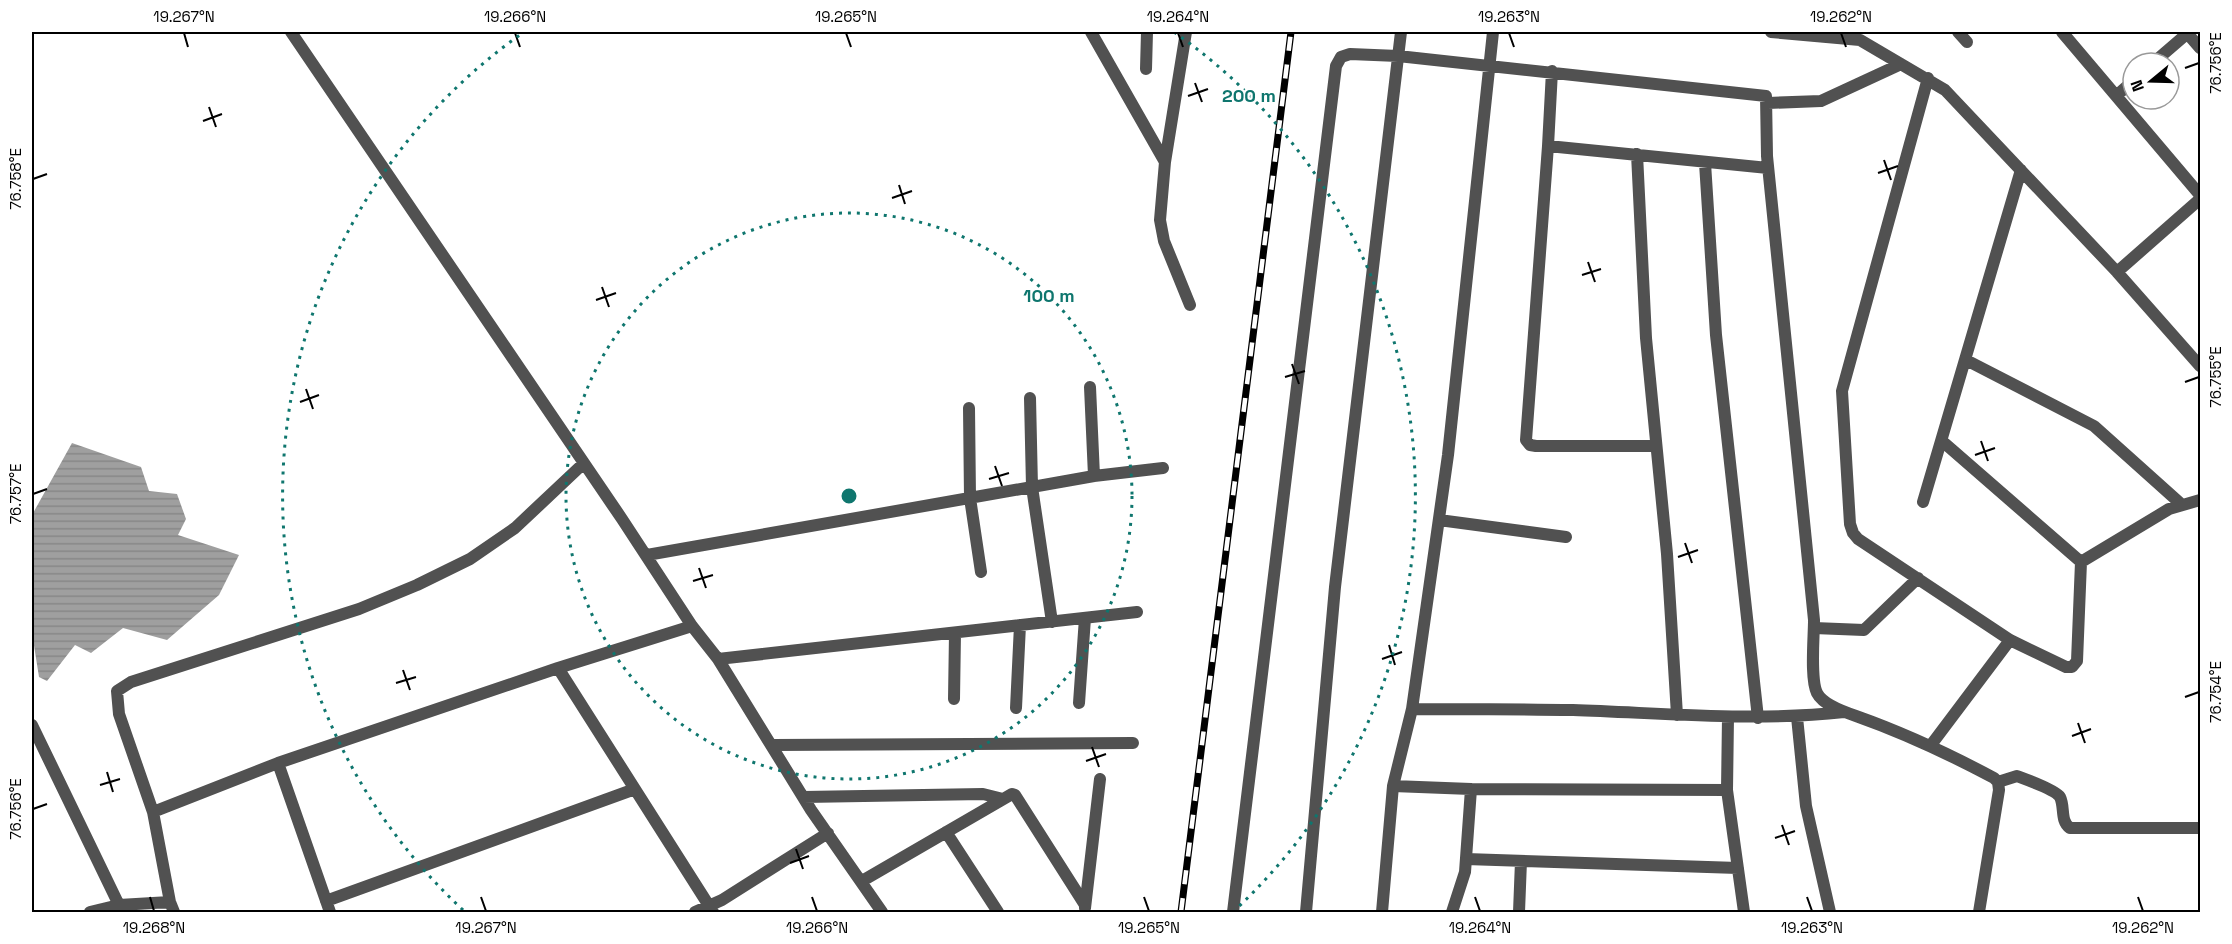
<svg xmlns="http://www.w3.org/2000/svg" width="2232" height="944" viewBox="0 0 2232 944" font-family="'Space Grotesk',sans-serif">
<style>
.water{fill:url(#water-rules)}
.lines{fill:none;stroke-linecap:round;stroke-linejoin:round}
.street{stroke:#515151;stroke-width:12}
.rail-casing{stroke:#000;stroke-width:7}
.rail{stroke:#fff;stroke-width:4.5;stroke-dasharray:14;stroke-linecap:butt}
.ticks{fill:none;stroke:#000;stroke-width:2}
.ring{fill:none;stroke:#0f766e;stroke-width:3;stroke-dasharray:3 6}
.centre{fill:#0f766e;stroke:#fff;stroke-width:3}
.ring-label{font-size:18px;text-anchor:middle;font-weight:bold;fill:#0f766e;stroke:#fff;stroke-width:4.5;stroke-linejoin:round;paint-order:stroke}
.neatline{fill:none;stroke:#000;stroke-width:2}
.ticks-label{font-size:15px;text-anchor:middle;fill:#000}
</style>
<defs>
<pattern id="water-rules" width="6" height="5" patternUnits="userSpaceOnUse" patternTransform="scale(1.5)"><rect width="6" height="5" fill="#9f9f9f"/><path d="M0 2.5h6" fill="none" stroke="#878787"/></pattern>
</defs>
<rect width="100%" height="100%" fill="#fff"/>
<path class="water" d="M72,443L141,467L149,491L177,494L186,519L178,535L239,555L219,595L167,640L123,628L91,653L75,645L47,681L39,677L32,633V515Z"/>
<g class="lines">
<path class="street" d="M291,32L622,519L692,626L718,659L811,810L882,912
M1091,32L1165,162
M1186,32L1165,162L1160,220L1164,241L1190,305
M1771,32L1860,40L1945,90L2117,272L2200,199
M1958,32L1967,42
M2062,32L2200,195
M2187,33L2200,48
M2153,63L2189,32
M1146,69L1147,32
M1552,71L1548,146L1526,440L1530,445L1536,446H1656
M1928,78L1842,391L1850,524L1853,533L1858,539L2010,640L2066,667H2072L2077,661L2081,562L2169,509L2200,500
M2116,96L2133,81
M1768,103L1821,101L1901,64
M1548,146L1768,168
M1637,154L1646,338L1667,554L1677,715
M1705,163L1716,335L1758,718
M2117,272L2200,366
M1966,360L2094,426L2181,504
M1090,387L1094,476
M1030,398L1032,487L1052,622
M969,408L970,498L981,572
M1942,441L2081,562
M1923,502L2021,170
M1439,520L1566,537
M647,555L1094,476L1163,468
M1814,628L1864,630L1918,578
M718,659L1137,612
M558,668L713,912
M954,699L955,633
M1079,703L1085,618
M1016,708L1020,625
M1412,709C1466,709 1520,709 1573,710C1664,713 1753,722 1844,712
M1728,717L1727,790L1744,912
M1797,717L1806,806L1830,912
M32,725L119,905
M773,745L1133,743
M1931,745L2010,640
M278,763L330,912
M1998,782L2017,776C2025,779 2056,790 2060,797C2065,807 2060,821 2070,828H2200
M1393,786L1471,789L1727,790
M804,797L983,794L1003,799
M153,812L119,714L117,691L131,682L359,609L417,585L470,559L515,528L584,463
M946,832L998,912
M1466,859L1738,868
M862,881L1012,794L1015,795L1085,905
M326,901L635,789
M170,902L153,812L278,763L558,668L692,626
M1085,908L1100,779
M90,912L119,905L170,902L174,912
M695,912L722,900L828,833
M1233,912L1336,66L1341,57L1350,54L1398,56L1766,96L1767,156L1814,620C1814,638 1810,679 1817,693C1823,705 1844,712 1856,716C1904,733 1949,754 1994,778L1998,782L1999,790L1979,912
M1306,912L1335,587L1401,32
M1382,912L1393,786L1412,709L1448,455L1493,32
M1452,912L1465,872L1471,789
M1519,912L1521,861"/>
<defs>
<path id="rail" d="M1181,912L1291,32"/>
</defs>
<use href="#rail" class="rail-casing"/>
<use href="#rail" class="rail"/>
</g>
<path class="ticks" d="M184,33L188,47M515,33L520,47M846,33L851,47M1178,33L1183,47M1509,33L1514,47M1841,33L1846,47M2185,68L2199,63M1195,83L1202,102M1188,96L1208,89M209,107L216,127M203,121L222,114M1884,160L1891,180M1878,173L1898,166M33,179L47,174M899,185L905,204M892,198L912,191M1588,262L1595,282M1582,275L1601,269M602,287L609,307M596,300L616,293M1292,364L1299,384M1285,377L1305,371M2185,382L2199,377M306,389L313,409M300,402L319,395M1981,441L1988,461M1975,455L1995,448M995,466L1002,486M989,479L1009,473M33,494L47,489M1685,543L1692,563M1678,557L1698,550M699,568L706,588M693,581L713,575M1389,645L1395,665M1382,659L1402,652M403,670L410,690M396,683L416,677M2185,697L2199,692M2078,723L2085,743M2072,736L2091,729M1092,747L1099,767M1086,761L1106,754M107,772L113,792M100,785L120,779M33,809L47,804M1782,825L1789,845M1775,838L1795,831M796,849L803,869M790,863L809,856M150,897L154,911M481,897L486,911M812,897L817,911M1144,897L1149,911M1475,897L1480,911M1807,897L1812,911M2138,897L2143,911"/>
<g class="ring">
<circle cx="849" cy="496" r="283"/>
<path d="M463 910A566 566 0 0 1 524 32M1174 32A566 566 0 0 1 1235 910"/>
</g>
<circle cx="849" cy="496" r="9" class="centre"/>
<g class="ring-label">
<text x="1249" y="102">200 m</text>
<text x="1049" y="302">100 m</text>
</g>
<rect width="2232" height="944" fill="none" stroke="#ffffff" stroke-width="66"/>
<g transform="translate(2151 81) rotate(251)"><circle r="28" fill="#ffffff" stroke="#999999" stroke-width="1.5"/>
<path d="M0-4.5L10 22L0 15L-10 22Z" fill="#000000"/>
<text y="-9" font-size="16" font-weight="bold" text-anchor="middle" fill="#000000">N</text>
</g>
<rect x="33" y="33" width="2166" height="878" class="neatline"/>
<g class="ticks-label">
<text x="184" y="22">19.267°N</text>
<text x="515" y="22">19.266°N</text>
<text x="846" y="22">19.265°N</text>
<text x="1178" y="22">19.264°N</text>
<text x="1509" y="22">19.263°N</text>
<text x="1841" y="22">19.262°N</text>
<text transform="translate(2216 63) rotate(-90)" y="5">76.756°E</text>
<text transform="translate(16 179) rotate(-90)" y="5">76.758°E</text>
<text transform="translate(2216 377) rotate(-90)" y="5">76.755°E</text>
<text transform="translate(16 494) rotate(-90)" y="5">76.757°E</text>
<text transform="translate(2216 692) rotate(-90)" y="5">76.754°E</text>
<text transform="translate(16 809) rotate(-90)" y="5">76.756°E</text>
<text x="154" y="933">19.268°N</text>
<text x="486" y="933">19.267°N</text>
<text x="817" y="933">19.266°N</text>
<text x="1149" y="933">19.265°N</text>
<text x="1480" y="933">19.264°N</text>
<text x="1812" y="933">19.263°N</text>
<text x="2143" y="933">19.262°N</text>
</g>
</svg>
